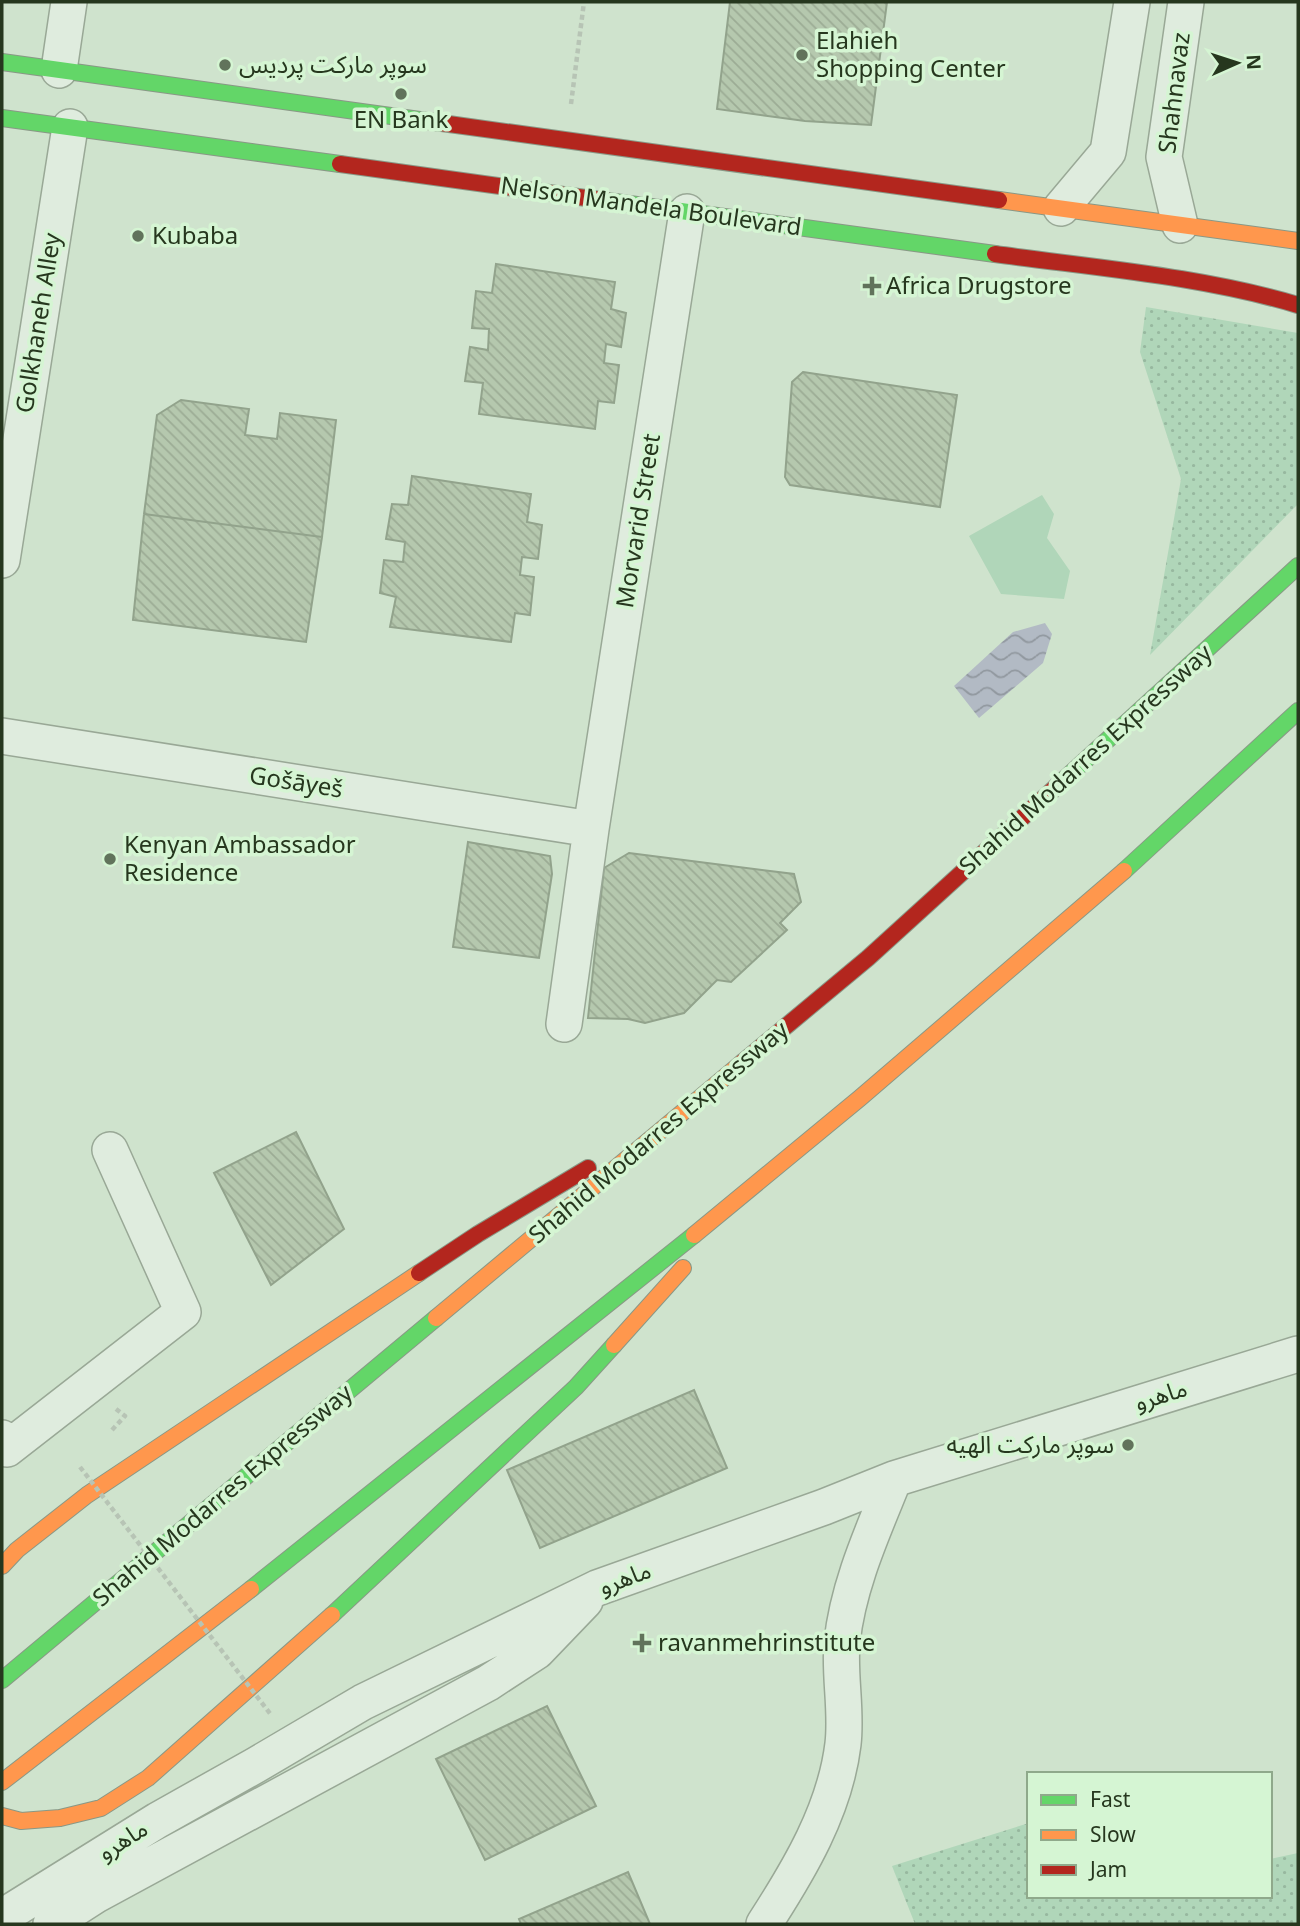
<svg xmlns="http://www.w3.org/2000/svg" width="1300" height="1926" viewBox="0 0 1300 1926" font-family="Georgia,'Noto Sans Arabic',serif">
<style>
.green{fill:#b0d6b9}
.park{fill:url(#park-dots)}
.water{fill:url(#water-waves)}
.building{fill:url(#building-back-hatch);stroke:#92a38c;stroke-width:2}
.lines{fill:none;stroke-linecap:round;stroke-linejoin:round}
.street-casing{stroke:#99a896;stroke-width:38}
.fast-casing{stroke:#899886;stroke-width:18}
.slow-casing{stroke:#899886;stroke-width:18}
.jam-casing{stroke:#899886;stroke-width:18}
.path{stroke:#b7c4b5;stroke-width:4.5;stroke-dasharray:5 3.5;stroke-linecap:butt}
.street{stroke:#dfecde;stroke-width:35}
.fast{stroke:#63d668;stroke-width:16}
.slow{stroke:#ff974d;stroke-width:16}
.jam{stroke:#b3261e;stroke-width:16}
.path-bridge{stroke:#b7c4b5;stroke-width:4.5;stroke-dasharray:5 3.5;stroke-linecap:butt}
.poi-dot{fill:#61735b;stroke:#d5f5d3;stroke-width:2.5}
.labels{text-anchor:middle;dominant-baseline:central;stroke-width:7;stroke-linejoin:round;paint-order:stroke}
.poi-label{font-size:24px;fill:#26371e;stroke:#d5f5d3;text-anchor:start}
.street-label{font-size:24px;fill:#26371e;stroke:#d5f5d3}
</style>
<defs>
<pattern id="park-dots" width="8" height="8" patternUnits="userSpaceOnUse" patternTransform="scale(1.75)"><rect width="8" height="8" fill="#b0d6b9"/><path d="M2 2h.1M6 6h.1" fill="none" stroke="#97b89f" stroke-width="1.8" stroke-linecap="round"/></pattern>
<pattern id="water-waves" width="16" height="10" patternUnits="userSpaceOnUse" patternTransform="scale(1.75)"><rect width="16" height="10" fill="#b2bac4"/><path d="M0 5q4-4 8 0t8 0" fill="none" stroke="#91989f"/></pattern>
<pattern id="building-back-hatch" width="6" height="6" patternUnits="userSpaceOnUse" patternTransform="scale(1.75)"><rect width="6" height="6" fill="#b5c8ae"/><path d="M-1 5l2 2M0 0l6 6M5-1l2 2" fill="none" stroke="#9cac95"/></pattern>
</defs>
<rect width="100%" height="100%" fill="#cfe3cd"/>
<path class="green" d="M1042,495L1054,514L1047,538L1070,571L1064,599L1001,594L969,536Z"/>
<path class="park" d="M1146,307L1298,333V504L1150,655L1181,479L1140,352Z
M1029,1823V1896H1270V1859L1298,1853V1924H915L892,1866Z"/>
<path class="water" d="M1045,623L1052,634L1043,663L979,718L954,686L1013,632Z"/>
<path class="building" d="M730,2H887L871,125L805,121L717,109Z
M496,264L615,282L611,309L626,313L621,347L606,344L604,363L619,365L614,403L598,401L595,429L479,414L483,383L465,381L470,347L488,350L489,329L472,328L476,291L492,293Z
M803,372L957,395L940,507L790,485L785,477L792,382Z
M181,400L249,409L245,435L277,439L280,413L336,420L322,537L144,514L157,415Z
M412,476L531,494L527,522L542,525L538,559L522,557L520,575L534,577L530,615L515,613L511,642L390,627L396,597L380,593L384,560L403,562L405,542L386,539L392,504L408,505Z
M144,514L322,537L306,642L133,620Z
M468,842L550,856L552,874L539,958L453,947Z
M629,853L794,874L801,902L780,923L787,930L731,982L717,980L684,1013L645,1023L628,1019L588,1018L604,868Z
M296,1132L344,1229L271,1285L214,1173Z
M694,1390L727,1468L540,1548L507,1470Z
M547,1706L596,1806L485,1860L436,1759Z
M628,1872L650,1924H521L519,1919Z"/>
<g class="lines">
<defs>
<path id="street" d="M59,70L69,2
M1061,208L1108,152L1132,2
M1180,225L1164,157L1186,2
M2,560L70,127
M2,736L591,829
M564,1024L591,829L687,212
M2,1438L7,1449L183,1312L110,1150
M2,1917L158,1820L256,1765L363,1702L597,1588L824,1507L894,1479L1298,1354
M51,1924L96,1895L488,1683L537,1651L585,1601
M764,1924C799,1870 835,1810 843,1744C847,1710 839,1676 842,1642C848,1585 873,1531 894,1479"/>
<path id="fast" d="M2,62L427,121
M2,118L340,164
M615,202L995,254
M1056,787L1298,566
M1124,871L1298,711
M251,1589L694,1235
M332,1615L576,1387L614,1345
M2,1680L436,1318"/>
<path id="slow" d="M999,200L1298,241
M694,1235L860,1098L1124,871
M436,1318L743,1062
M614,1345L683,1268
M2,1566L17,1550L87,1495L419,1273
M2,1782L251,1589
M2,1816L21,1821L60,1818L101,1808L148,1778L332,1615"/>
<path id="jam" d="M427,121L999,200
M340,164L615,202
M995,254C1096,268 1200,276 1298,305
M743,1062L868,958L1056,787
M419,1273L478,1234L588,1168"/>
</defs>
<use href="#street" class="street-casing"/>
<use href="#fast" class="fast-casing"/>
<use href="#slow" class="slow-casing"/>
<use href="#jam" class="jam-casing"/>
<path class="path" d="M571,104L584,2
M112,1430L125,1416L116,1409"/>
<use href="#street" class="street"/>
<use href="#fast" class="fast"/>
<use href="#slow" class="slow"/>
<use href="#jam" class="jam"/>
<path class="path-bridge" d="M80,1467L272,1716"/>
</g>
<g class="poi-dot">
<circle cx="802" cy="55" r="7"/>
<circle cx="225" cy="65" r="7"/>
<circle cx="401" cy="94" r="7"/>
<circle cx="138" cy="236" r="7"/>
<path d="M868.5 275.5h7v7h7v7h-7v7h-7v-7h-7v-7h7z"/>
<circle cx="110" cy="859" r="7"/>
<circle cx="1128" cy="1445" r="7"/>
<path d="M638.5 1632.5h7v7h7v7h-7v7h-7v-7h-7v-7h7z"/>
</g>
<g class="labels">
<g class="poi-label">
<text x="816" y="41">Elahieh<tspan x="816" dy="28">Shopping Center</tspan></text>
<text x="239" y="65">سوپر مارکت پردیس</text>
<text x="401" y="120" text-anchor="middle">EN Bank</text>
<text x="152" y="236">Kubaba</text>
<text x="886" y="286">Africa Drugstore</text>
<text x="124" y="845">Kenyan Ambassador<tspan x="124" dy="28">Residence</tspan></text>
<text x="1114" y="1445" text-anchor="end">سوپر ماركت الهيه</text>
<text x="658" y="1643">ravanmehrinstitute</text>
</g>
<g class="street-label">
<text transform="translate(1175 93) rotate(-83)">Shahnavaz</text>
<text transform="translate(651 207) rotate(8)">Nelson Mandela Boulevard</text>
<text transform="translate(39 323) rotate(-81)">Golkhaneh Alley</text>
<text transform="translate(639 521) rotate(-81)">Morvarid Street</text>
<text transform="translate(1086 760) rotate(-42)">Shahid Modarres Expressway</text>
<text transform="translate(296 783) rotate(9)">Gošāyeš</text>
<text transform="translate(659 1133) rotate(-40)">Shahid Modarres Expressway</text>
<text transform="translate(1161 1396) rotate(-17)">ماهرو</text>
<text transform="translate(223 1496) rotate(-40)">Shahid Modarres Expressway</text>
<text transform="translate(625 1579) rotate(-20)">ماهرو</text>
<text transform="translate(123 1841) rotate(-32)">ماهرو</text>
</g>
</g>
<rect width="1300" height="1926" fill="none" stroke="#26371e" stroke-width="7"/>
<rect x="1027" y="1772" width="245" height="126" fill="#d5f5d3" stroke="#8fa98b" stroke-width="2"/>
<rect x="1041" y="1795" width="35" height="10" fill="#63d668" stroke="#8fa98b" stroke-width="2"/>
<text x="1090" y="1807" font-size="21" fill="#26371e">Fast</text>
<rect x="1041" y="1830" width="35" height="10" fill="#ff974d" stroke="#8fa98b" stroke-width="2"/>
<text x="1090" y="1842" font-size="21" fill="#26371e">Slow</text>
<rect x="1041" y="1865" width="35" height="10" fill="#b3261e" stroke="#8fa98b" stroke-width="2"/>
<text x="1090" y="1877" font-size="21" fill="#26371e">Jam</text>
<g transform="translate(1237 63) rotate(87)" stroke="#d5f5d3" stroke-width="5" paint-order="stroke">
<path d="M0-5L12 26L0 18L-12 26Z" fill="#26371e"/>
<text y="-10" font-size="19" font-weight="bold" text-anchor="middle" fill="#26371e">N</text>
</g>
</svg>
